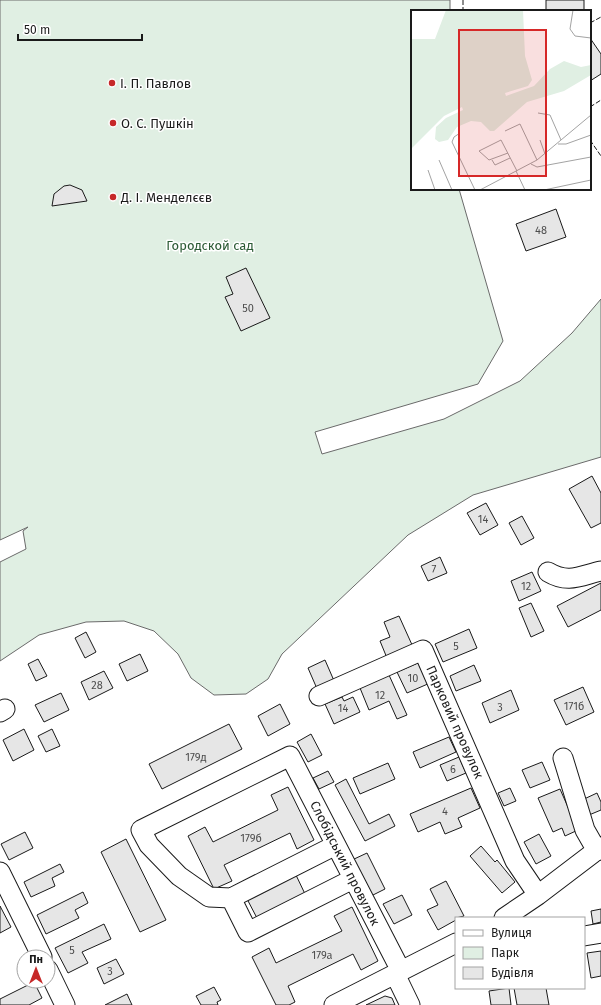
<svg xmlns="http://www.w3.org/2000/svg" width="601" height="1005" viewBox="0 0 601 1005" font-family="'Fira Sans',sans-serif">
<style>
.green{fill:#e0efe3;stroke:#6a6a6a}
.building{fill:#e6e6e6;stroke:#1a1a1a}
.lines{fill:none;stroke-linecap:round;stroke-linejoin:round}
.minor-casing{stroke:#1a1a1a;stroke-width:21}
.minor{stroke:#fff;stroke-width:19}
.fence{stroke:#1a1a1a;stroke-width:1;stroke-dasharray:5 2;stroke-linecap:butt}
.poi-dot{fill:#c62828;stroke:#fff;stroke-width:1.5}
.labels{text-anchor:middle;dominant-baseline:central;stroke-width:3;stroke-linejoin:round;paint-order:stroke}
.number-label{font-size:11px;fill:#4d4d4d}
.poi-label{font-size:13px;fill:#1a1a1a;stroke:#fff;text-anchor:start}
.park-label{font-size:13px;fill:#2b5a34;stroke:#fff}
.street-label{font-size:13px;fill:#1a1a1a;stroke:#fff}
.inset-road{fill:none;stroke:#a3a3a3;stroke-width:1}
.view{fill:#d62828;fill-opacity:0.15;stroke:#d62828;stroke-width:2}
.inset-edge{fill:none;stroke:#1a1a1a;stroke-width:2}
</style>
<rect width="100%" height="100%" fill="#fff"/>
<path class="green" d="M0,0H450V11H412V189H459L503,341L478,384L315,432L322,454L444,419L520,381L572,333L601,299V457L473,495L408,535L282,654L268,679L246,694L214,695L191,678L178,654L154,631L124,621L86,622L39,635L0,661V562L26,549L23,531L28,527L0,540Z"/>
<path class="building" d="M546,0H584V11H546Z
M590,38L601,54V74L590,81Z
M70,185L82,190L87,201L52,206L54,194L64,186Z
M556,209L566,237L526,251L516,224Z
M246,268L270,318L241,331L225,297L233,294L226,277Z
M592,476L601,493V523L591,528L569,489Z
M486,503L498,525L480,535L467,513Z
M522,516L534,538L521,545L509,523Z
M440,557L447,573L428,581L421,566Z
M532,572L541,591L519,601L511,581Z
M601,583V610L568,627L557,606Z
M531,603L544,631L531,637L519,608Z
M399,616L413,647L387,658L380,641L390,637L384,622Z
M469,629L477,648L443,662L435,644Z
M86,632L96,652L85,658L75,638Z
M140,654L148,671L127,681L119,664Z
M38,659L47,676L36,681L28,664Z
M325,660L335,683L318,691L308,668Z
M420,662L430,683L407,693L397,672Z
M474,665L481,681L456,691L450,676Z
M104,671L113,688L89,700L81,682Z
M389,675L407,715L397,719L389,701L369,710L360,688Z
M583,687L594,712L566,725L554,700Z
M511,690L519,710L490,723L482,703Z
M61,693L69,710L44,722L35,705Z
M342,697L344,701L353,697L360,712L334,724L325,704Z
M280,704L290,724L268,736L258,716Z
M229,724L242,749L162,789L149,764Z
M24,729L34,750L13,761L3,740Z
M52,729L60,746L46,752L38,736Z
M311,734L322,755L308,762L297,742Z
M449,737L456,752L420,768L413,752Z
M459,757L466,773L447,781L440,765Z
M542,762L550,780L530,788L522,770Z
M388,763L395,779L360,794L353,778Z
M328,771L334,782L319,789L313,778Z
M346,779L369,824L389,814L395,826L365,841L335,785Z
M288,787L314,840L297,849L290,833L224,865L232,881L214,889L188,836L205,827L213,842L278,810L271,795Z
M471,788L480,808L458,818L462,827L445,834L440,822L418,832L410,814Z
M510,788L516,801L504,806L498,793Z
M560,789L578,830L565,836L562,828L553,832L538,798Z
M597,793L601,802V810L589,815L582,800Z
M25,832L33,848L9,860L1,844Z
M539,834L551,856L536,864L524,842Z
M126,839L166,920L140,932L101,852Z
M481,846L495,862L497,860L515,882L502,893L470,856Z
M367,853L385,889L371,896L352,860Z
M60,864L64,872L52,878L55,886L31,897L24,882Z
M295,873L306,896L258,920L246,897Z
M446,881L464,916L456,918V920L438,930L427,910L438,905L430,889Z
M83,892L88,903L75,910L79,918L46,934L37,915Z
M402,895L412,915L394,924L383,904Z
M0,906L11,927L0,933Z
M352,907L378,961L361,970L353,954L288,986L295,1002L289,1005H276L252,957L269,948L276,963L342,931L334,916Z
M601,909V922L593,924L591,911Z
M104,924L111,939L82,952L88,963L68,973L55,948Z
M601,951V976L591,978L587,953Z
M116,959L124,974L104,984L97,968Z
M34,982L42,998L29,1005H0V999Z
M214,987L221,1000L217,1002L218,1005H201L196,996Z
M509,988L511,1005H491L489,991Z
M514,988H546L549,1005H517Z
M127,994L132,1005H105Z
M385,996L392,998L395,1005H366Z"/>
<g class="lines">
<defs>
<path id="minor" d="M548,572C568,584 580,576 601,571
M319,696L423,650L515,861L538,895
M0,712L5,709
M563,758L585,830L597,851
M336,845L231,898L209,897L179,876L149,845L141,830L290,756L401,971
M0,872L42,957
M231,898L248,932L353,879
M504,918L538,895L601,847
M584,936L601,933
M48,970L65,1005
M395,974L410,1005
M334,1005L456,943"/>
</defs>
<use href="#minor" class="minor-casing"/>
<use href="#minor" class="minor"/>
<path class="fence" d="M463,0V11
M590,23L601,17
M590,107L601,100
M590,140L601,156"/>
</g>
<g class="poi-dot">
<circle cx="112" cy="83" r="4"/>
<circle cx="113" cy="123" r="4"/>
<circle cx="113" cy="197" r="4"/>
</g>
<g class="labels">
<g class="number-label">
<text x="541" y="230">48</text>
<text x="248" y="308">50</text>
<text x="483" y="519">14</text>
<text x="434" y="569">7</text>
<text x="526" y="586">12</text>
<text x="456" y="646">5</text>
<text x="413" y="678">10</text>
<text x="97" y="685">28</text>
<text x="380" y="695">12</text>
<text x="574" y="706">171б</text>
<text x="500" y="707">3</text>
<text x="343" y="708">14</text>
<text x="196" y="757">179д</text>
<text x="453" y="769">6</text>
<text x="445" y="811">4</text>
<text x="251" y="838">179б</text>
<text x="72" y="950">5</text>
<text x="322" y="955">179а</text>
<text x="110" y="971">3</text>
</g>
<g class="poi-label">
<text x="120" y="83">І. П. Павлов</text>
<text x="121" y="123">О. С. Пушкін</text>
<text x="121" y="197">Д. І. Менделєєв</text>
</g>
<g class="park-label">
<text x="210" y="245">Городской сад</text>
</g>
<g class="street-label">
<text transform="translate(455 722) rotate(66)">Парковий провулок</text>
<text transform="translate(345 863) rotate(63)">Слобідський провулок</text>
</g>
</g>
<g transform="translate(411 10)">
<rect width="180" height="180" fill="#fff"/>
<path d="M35,0H112L114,46L121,70L117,76L94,83L95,86L123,76L139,59L153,51L170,57L180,55V65L153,81L116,92L83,121H79L70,112L60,111L46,117L37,130L28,132L24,129L25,117L35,108L52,100L51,97L33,106L0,139V29H24Z" fill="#e0efe3"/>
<path class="inset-road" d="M162,0L159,19L164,26L180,28M127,103L139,105L150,130M94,121L109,114L126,150M49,123L43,127L41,132L64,180M129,130L134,144M147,134H155L180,125M97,143L78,150L68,141L90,130L106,161M28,150L41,180M81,150L84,155L99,148M120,154L126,157L180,147M17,160L24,180M105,161L114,180M69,180L126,150L180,105M133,180L180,170"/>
<path class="view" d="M48,20H135V166H48Z"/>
<rect width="180" height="180" class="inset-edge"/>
</g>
<rect x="455" y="917" width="130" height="72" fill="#ffffff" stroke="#a3a3a3"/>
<rect x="463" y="930" width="20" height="6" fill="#ffffff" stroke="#a3a3a3"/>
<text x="491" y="937" font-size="12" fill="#1a1a1a">Вулиця</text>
<rect x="463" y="947" width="20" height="12" fill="#e0efe3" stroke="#a3a3a3"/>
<text x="491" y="957" font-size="12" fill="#1a1a1a">Парк</text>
<rect x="463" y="967" width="20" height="12" fill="#e6e6e6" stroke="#a3a3a3"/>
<text x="491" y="977" font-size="12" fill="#1a1a1a">Будівля</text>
<g transform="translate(36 969)"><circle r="19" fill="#ffffff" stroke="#a3a3a3"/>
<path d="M0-3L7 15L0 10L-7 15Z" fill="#c62828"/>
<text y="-6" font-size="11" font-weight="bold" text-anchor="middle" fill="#1a1a1a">Пн</text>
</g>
<path d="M18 34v6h124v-6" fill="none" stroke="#1a1a1a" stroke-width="2"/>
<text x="24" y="34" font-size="12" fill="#1a1a1a" stroke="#ffffff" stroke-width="3" paint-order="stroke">50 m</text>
</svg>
